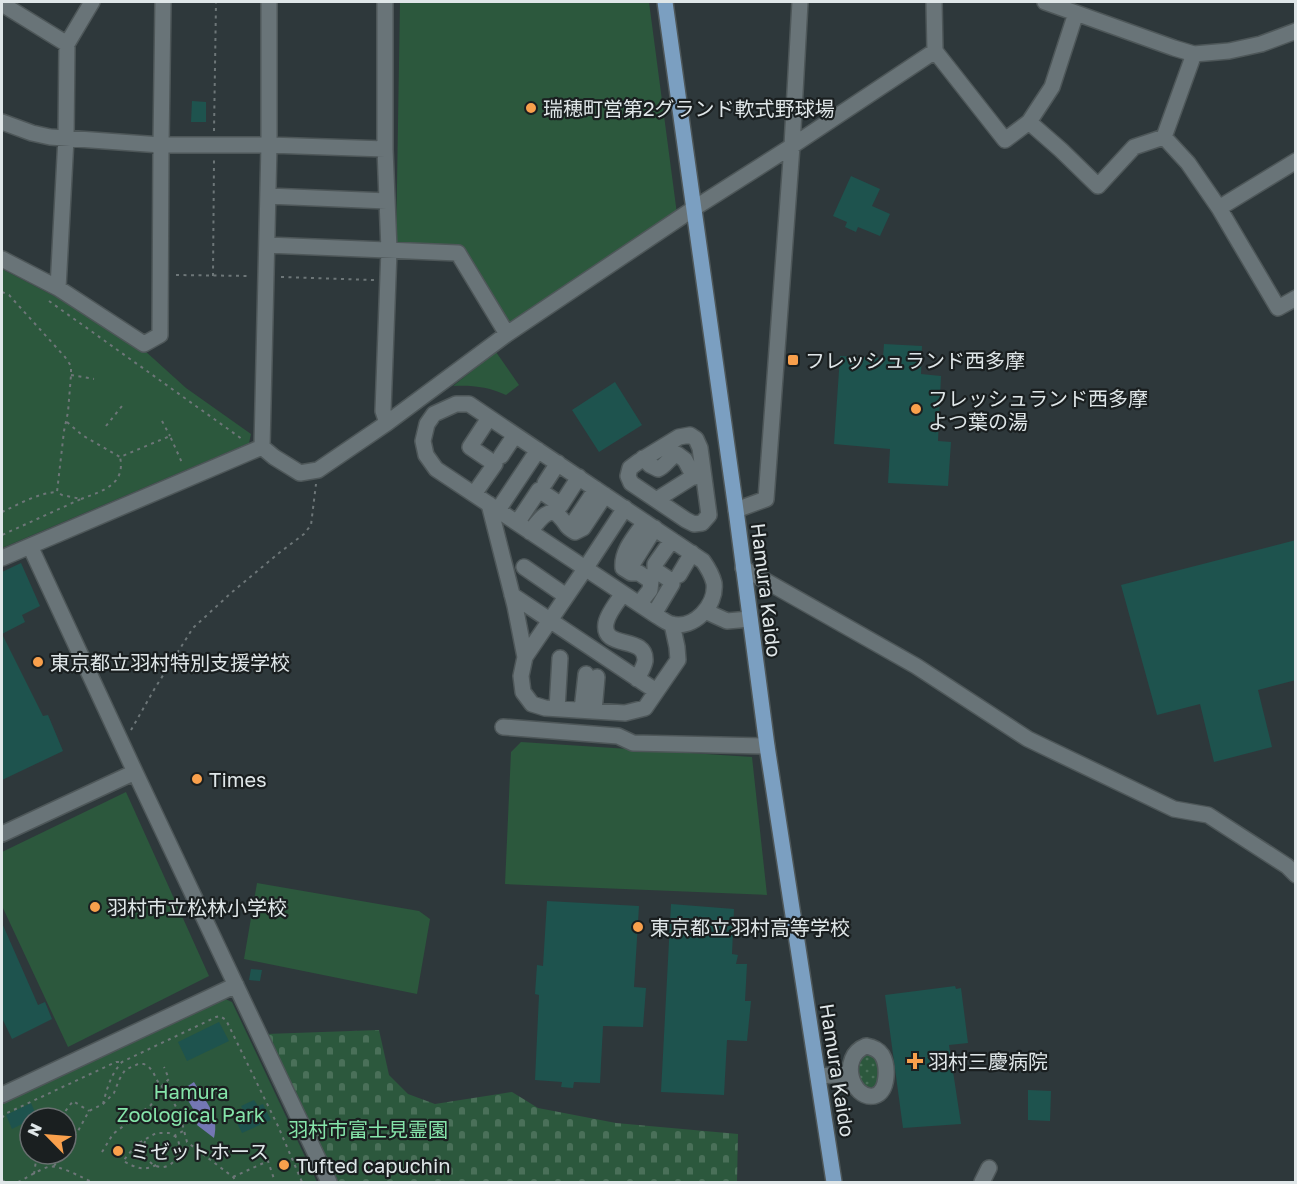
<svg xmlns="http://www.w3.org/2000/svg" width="1297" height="1184" viewBox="0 0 1297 1184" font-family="'Golos Text','Noto Sans JP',sans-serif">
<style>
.grass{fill:url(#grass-dots)}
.cemetery{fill:url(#cemetery-stones)}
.green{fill:#2c583d;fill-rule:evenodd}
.water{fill:url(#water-ripples)}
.building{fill:#1e534e}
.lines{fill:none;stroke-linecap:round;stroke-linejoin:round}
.minor-casing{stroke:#4e5759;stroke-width:18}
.major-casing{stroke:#4e5759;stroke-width:18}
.path{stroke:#6d7678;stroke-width:2;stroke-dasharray:3 4.5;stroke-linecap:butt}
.minor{stroke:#697478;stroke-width:15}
.major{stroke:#7b9fc1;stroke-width:15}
.poi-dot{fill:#f9a04c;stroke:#1a1f20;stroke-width:2}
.labels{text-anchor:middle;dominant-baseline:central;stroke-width:4.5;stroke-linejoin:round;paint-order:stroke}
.poi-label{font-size:20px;fill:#dfe6e8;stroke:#1a1f20;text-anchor:start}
.street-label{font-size:20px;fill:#dfe6e8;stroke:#1a1f20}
.park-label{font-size:20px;fill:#85e4a9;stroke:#1a1f20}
</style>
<defs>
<pattern id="grass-dots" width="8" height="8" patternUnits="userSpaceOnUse" patternTransform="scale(1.5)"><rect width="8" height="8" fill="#2c583d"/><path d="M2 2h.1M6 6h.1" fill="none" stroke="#4a7059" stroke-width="1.8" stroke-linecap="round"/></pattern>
<pattern id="cemetery-stones" width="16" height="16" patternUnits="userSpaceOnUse" patternTransform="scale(1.5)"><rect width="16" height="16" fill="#2c583d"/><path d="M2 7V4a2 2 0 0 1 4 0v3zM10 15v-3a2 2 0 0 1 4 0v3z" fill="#4a7059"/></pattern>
<pattern id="water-ripples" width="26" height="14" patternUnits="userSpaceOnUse" patternTransform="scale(1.5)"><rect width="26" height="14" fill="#7477b4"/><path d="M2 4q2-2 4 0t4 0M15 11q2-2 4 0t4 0" fill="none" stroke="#606388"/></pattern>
</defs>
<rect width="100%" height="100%" fill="#2e383b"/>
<path class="grass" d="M867,1053L876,1058L881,1071L876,1087L871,1089L860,1083C855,1067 851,1063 867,1053Z"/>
<path class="cemetery" d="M379,1030L389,1075L408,1094L435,1104L512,1092L538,1108L616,1123L738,1134L737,1182H335L266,1034Z"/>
<path class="green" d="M400,2H649L677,214L510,323L459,250L396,245Z
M2,269L56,297L144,350L186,388L251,434L249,443L2,548Z
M496,352L519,385L506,395C489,387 472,385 453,386Z
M521,742L752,757L767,895L505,884L511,752Z
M126,792L209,976L68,1047L2,906V852Z
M257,883L419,911L430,919L417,994L244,959Z
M223,998L232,1002L317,1182H2V1103ZM30,1118H66V1154H30Z"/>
<path class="water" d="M194,1082C205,1101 220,1115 214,1138L197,1125L199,1119L182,1090Z"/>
<path class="building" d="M192,101L206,102V122H191Z
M851,176L880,189L872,206L890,214L880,236L858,227L856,232L845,227L847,222L833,216Z
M884,344L922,346L921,374L941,376L938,441L951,442L948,486L888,483L890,449L834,444L840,356L883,358Z
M615,382L642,425L599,452L572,410Z
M1296,540V680L1258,690L1272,747L1214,762L1200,704L1157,715L1121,585Z
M21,563L40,606L22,615L25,622L2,634L43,716L48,715L63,751L2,780V572Z
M547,901L639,906L634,987L646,988L643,1027L603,1026L600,1083L574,1082L573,1088L561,1087L562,1082L535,1080L539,995L535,994L537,965L543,966Z
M671,904L734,909L732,954L738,955L736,964H747L745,1001H751L747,1041L727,1040L724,1095L661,1092Z
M2,923L38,1005L45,1002L52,1019L12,1039L2,1018Z
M251,969L262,970L260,981L249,980Z
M955,986L956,989L961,988L968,1043L949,1045L961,1124L903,1128L885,995Z
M219,1022L229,1041L187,1061L178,1042Z
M1028,1090L1051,1091L1050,1121L1028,1120Z
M254,1100L258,1106L263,1104L271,1120L242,1133L237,1123L247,1118L241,1106Z
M31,1103L37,1117L30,1118V1120L12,1129L6,1115Z"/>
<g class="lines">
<defs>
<path id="minor" d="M385,2V149L389,250L383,411L387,423L507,334L693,209L792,146L935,51
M934,2L935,51L1005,140L1029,122L1052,87L1076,13
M1045,2L1174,48L1194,54L1229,51L1261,44L1296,31
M2,4L67,44
M1194,54L1164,137L1188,163L1219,208L1278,308L1296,298
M2,122L32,133L50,137L161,145H269L385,149
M1029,122L1061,150L1098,186L1134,147L1164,137
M268,196L387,201
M1219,208L1296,161
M267,245L458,253L507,334
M2,259L58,288L144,344L160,335L161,145L163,2
M58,288L66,138L67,44L92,2
M456,404H469L703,561C708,568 712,575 714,583C717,605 694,630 671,624C665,622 659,617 654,614L436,469L426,455L423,441L427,424L434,414Z
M690,435L696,439L700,448L709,515L702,523L694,524L686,520L631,483L628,476L630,468L638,462L679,437Z
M262,447L269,145V2
M262,447L274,457L300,473L318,470L387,423
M501,456L515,435
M643,458L650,465L658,469C666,466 669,457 677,454L685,460L694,477
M545,483L558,463
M474,494L495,464L470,447L489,418
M656,500L702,471
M489,504L515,606L525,657
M625,508L585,569L525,657L521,676L523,692L532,704L545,708L625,713L645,708L678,660L677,647L672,624
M498,510L538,450
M736,510L766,499L792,146L800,2
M574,522L596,489
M517,523L539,490L561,505L579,477
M530,532C537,523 549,503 561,518C568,525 564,526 575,532L583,528L605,495
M30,546L135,772L329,1182
M2,558L262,447
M633,563L655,528
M524,567L566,596
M743,568L916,666L1028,739L1174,809L1208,815L1287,866L1296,875
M679,575L692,553
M623,594C617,602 608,613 606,623C601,651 647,634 645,661C644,667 640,673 637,679
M512,595L656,691
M639,604L650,590L651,581L639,573H631L623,568C621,551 636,535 645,522
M705,611L727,621L750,619
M654,614L672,584L670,580L655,570V564L672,540
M557,709L560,658
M582,710L586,674
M594,711L597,677
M503,727L618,736L633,743L767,746
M2,834L135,772
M866,1046C872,1047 878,1049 882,1055C888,1065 889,1092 874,1096C852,1100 838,1057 866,1046Z
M818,1076L850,1074
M2,1095L236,985
M982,1182L989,1168"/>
<path id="major" d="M665,2L736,510L767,746L834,1182"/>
</defs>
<use href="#minor" class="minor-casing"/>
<use href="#major" class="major-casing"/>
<path class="path" d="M214,131L216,2
M176,275L251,276
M213,276L214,160
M281,277L374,280
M2,292L9,295L65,357L71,366V375L68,412L64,431L57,492L62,495L81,499L2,535
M49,301L242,439
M71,375L94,379
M162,421L170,436
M67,422L82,435L120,457L170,436L183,465
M106,426L122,406
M81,499C102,491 126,485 120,457
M2,512C19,504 38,493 57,492
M131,730L155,688L193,628L231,593L279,553L304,534L311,525L316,484
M103,1104C107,1088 111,1074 122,1062L216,1017L220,1016L226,1020L278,1126L302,1182
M2,1118L5,1114L116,1062H122
M64,1118V1113L73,1101L89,1111
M66,1123L78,1131
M145,1141C139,1166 169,1178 178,1154C180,1147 180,1142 175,1136
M66,1149L78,1131L89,1111L103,1104L114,1093L119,1080L125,1070L138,1064H144L149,1067L153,1072L158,1082L171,1097L180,1115L187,1142L233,1177L237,1182
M102,1152L113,1134L151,1105L162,1086L169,1079L164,1067
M156,1165C143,1172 135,1167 123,1161L137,1144L156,1133H169L174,1136L183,1131
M54,1166L62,1154
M34,1174L37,1154
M233,1177L268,1161L275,1182
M2,1180L5,1182
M18,1182C27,1178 38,1170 48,1167C59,1164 82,1178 92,1182"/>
<use href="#minor" class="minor"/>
<use href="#major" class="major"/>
</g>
<g class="poi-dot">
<circle cx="531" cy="108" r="6"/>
<rect x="787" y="354" width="12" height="12" rx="3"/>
<circle cx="916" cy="409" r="6"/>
<circle cx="38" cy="662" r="6"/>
<circle cx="197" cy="779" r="6"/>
<circle cx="95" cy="907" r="6"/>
<circle cx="638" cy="927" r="6"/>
<path d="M912 1052h6v6h6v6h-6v6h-6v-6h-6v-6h6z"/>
<circle cx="118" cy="1151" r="6"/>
<circle cx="284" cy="1165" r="6"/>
</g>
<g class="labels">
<g class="poi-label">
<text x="543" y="108">瑞穂町営第2グランド軟式野球場</text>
<text x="805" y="360">フレッシュランド西多摩</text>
<text x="928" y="398">フレッシュランド西多摩<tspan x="928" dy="23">よつ葉の湯</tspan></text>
<text x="50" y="662">東京都立羽村特別支援学校</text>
<text x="209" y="779">Times</text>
<text x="107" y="907">羽村市立松林小学校</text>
<text x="650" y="927">東京都立羽村高等学校</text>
<text x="928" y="1061">羽村三慶病院</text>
<text x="130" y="1151">ミゼットホース</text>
<text x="296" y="1165">Tufted capuchin</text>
</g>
<g class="street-label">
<text transform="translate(767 590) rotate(83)">Hamura Kaido</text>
<text transform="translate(838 1070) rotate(81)">Hamura Kaido</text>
</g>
<g class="park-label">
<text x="191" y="1091">Hamura<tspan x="191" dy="23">Zoological Park</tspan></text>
<text x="368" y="1129">羽村市富士見霊園</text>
</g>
</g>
<rect width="1297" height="1184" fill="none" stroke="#dfe6e8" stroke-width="6"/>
<g transform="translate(48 1136) rotate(295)"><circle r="28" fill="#1a1f20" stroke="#696f70" stroke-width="1.5"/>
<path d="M0-4.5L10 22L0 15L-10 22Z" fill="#f9a04c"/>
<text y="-9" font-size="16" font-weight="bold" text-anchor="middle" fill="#dfe6e8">N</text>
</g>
</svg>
